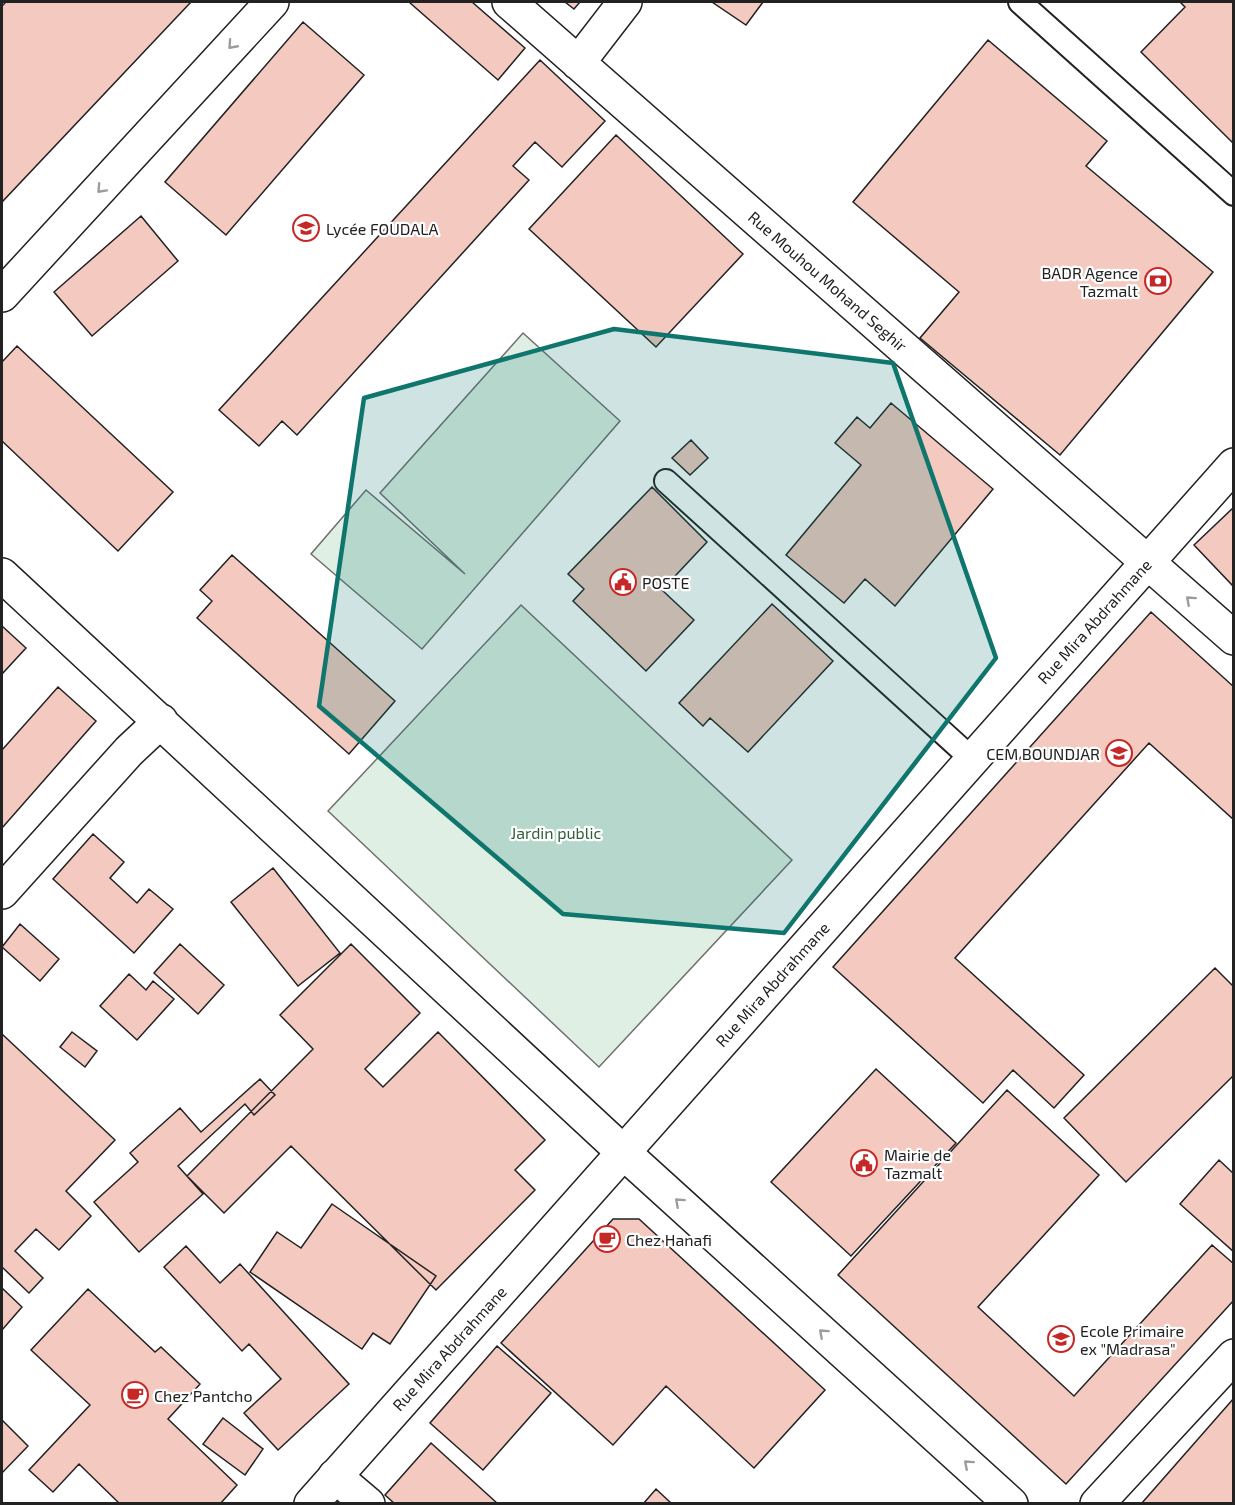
<svg xmlns="http://www.w3.org/2000/svg" width="1235" height="1505" viewBox="0 0 1235 1505" font-family="'Exo 2',sans-serif">
<style>
.green{fill:#e0efe3;stroke:#6f6f6f;stroke-width:1.5}
.building{fill:#f3c9c0;stroke:#222;stroke-width:1.5}
.lines{fill:none;stroke-linecap:round;stroke-linejoin:round}
.service-casing{stroke:#222;stroke-width:26}
.minor-casing{stroke:#222;stroke-width:36}
.secondary-casing{stroke:#222;stroke-width:36}
.service{stroke:#fff;stroke-width:22}
.minor{stroke:#fff;stroke-width:33}
.secondary{stroke:#fff;stroke-width:33}
.oneway{stroke:#9c9c9c}
.marked{fill:#0f766e;fill-opacity:0.2;stroke:#0f766e;stroke-width:4.5;stroke-linejoin:round}
.labels{text-anchor:middle;dominant-baseline:central;stroke-width:4.5;stroke-linejoin:round;paint-order:stroke}
.poi-label{font-size:16px;fill:#222;stroke:#fff;text-anchor:start}
.street-label{font-size:16px;fill:#222;stroke:#fff}
.park-label{font-size:16px;fill:#2f5e38;stroke:#fff}
</style>
<rect width="100%" height="100%" fill="#fff"/>
<path class="green" d="M523,333L620,421L422,649L311,554L366,490L465,574L380,493Z
M521,605L792,860L599,1067L328,811Z"/>
<path class="building" d="M6,2H191L2,202V6Z
M409,2H472L525,48L498,80Z
M565,2H580L574,9Z
M712,2H763L746,25Z
M1180,2H1234V144L1141,52L1185,7Z
M303,22L364,75L226,235L165,182Z
M988,40L1107,141L1086,166L1213,272L1060,455L920,338L959,292L853,202Z
M540,60L605,121L562,167L535,142L513,166L529,180L297,435L282,421L259,446L219,410Z
M616,135L743,254L656,347L529,229Z
M141,216L178,261L92,336L54,292Z
M17,346L173,492L118,551L2,441V362Z
M891,403L993,489L895,606L865,579L844,603L786,555L861,465L835,443L857,417L870,428Z
M691,440L708,458L690,475L672,458Z
M652,487L707,542L662,590L694,620L646,671L573,601L584,589L568,574Z
M1234,507V587L1194,545Z
M232,555L395,701L349,754L197,618L212,601L200,590Z
M772,604L833,661L748,752L710,718L703,726L679,703Z
M1151,612L1234,687V820L1149,743L955,958L1084,1075L1054,1108L1013,1070L983,1103L833,967Z
M2,626L26,648L2,674Z
M58,687L96,721L2,828V750Z
M93,834L124,862L110,878L137,903L149,889L173,909L134,953L53,879Z
M273,868L340,953L298,986L231,902Z
M20,924L59,959L40,981L2,947Z
M180,944L224,985L198,1014L154,973Z
M351,944L420,1013L365,1069L383,1087L438,1032L545,1140L515,1170L535,1190L436,1290L291,1146L224,1213L187,1176L313,1049L280,1015Z
M1215,968L1234,987V1075L1126,1182L1064,1118Z
M129,974L146,990L153,981L174,999L137,1040L100,1006Z
M72,1032L97,1051L85,1067L60,1047Z
M2,1034L115,1140L66,1191L91,1216L59,1250L36,1229L15,1251L43,1278L29,1293L2,1267Z
M876,1069L956,1143L851,1256L771,1182Z
M260,1079L275,1095L254,1115L245,1104L178,1166L203,1194L139,1252L94,1202L138,1162L130,1153L180,1108L201,1132Z
M1007,1090L1099,1175L978,1307L1074,1396L1212,1245L1234,1264V1300L1066,1484L838,1275Z
M1219,1160L1234,1174V1252L1180,1204Z
M332,1204L436,1276L390,1344L373,1333L362,1349L250,1272L277,1232L301,1248Z
M613,1219H639L825,1390L754,1468L666,1386L613,1445L501,1343Z
M186,1246L220,1283L240,1264L349,1384L278,1450L244,1413L281,1379L249,1344L242,1351L164,1267Z
M2,1288L22,1307L2,1330Z
M88,1289L155,1352L161,1347L200,1384L168,1419L237,1485L220,1504H120L79,1464L53,1492L29,1470L90,1405L31,1350Z
M497,1346L551,1393L483,1470L430,1423Z
M1234,1398V1504H1141Z
M223,1418L263,1449L245,1475L203,1444Z
M2,1420L28,1446L2,1473Z
M431,1443L498,1504H395L385,1495Z
M656,1489L672,1504H643Z"/>
<g class="lines">
<defs>
<path id="service" d="M1020,2L1234,194
M666,481L972,759"/>
<path id="minor" d="M509,2L1234,638
M578,63L625,2
M2,295L272,2
M2,575L623,1152L1011,1504
M2,892L129,751L161,721
M335,1476L368,1504
M1097,1504L1234,1356"/>
<path id="secondary" d="M311,1504L1234,465"/>
</defs>
<use href="#service" class="service-casing"/>
<use href="#minor" class="minor-casing"/>
<use href="#secondary" class="secondary-casing"/>
<use href="#service" class="service"/>
<use href="#minor" class="minor"/>
<use href="#secondary" class="secondary"/>
</g>
<defs><path id="oneway-chevron" d="M-2-3.5L2.5 0L-2 3.5" fill="none" stroke-width="1.6" stroke-linecap="round" stroke-linejoin="round" transform="scale(1.5)"/></defs>
<g class="oneway">
<use href="#oneway-chevron" transform="translate(232 45) rotate(132)"/>
<use href="#oneway-chevron" transform="translate(101 189) rotate(133)"/>
<use href="#oneway-chevron" transform="translate(1190 600) rotate(-138)"/>
<use href="#oneway-chevron" transform="translate(679 1202) rotate(-138)"/>
<use href="#oneway-chevron" transform="translate(823 1333) rotate(-138)"/>
<use href="#oneway-chevron" transform="translate(968 1464) rotate(-138)"/>
</g>
<path class="marked" d="M614,329L893,363L996,658L784,933L563,914L319,706L364,398Z"/>
<defs>
<symbol id="school-ring" viewBox="-11 -11 22 22"><circle r="9.5" fill="#fff" stroke="#c62828" stroke-width="1.5"/><path d="M0-5L7-2L0 1L-7-2ZM-4 1L0 2.5L4 1V4Q0 6-4 4Z" fill="#c62828"/></symbol>
<symbol id="bank-ring" viewBox="-11 -11 22 22"><circle r="9.5" fill="#fff" stroke="#c62828" stroke-width="1.5"/><path d="M-6-4H6V4H-6ZM0-2.3a2.3 2.3 0 1 0 0 4.6a2.3 2.3 0 1 0 0-4.6Z" fill="#c62828"/></symbol>
<symbol id="civic-ring" viewBox="-11 -11 22 22"><circle r="9.5" fill="#fff" stroke="#c62828" stroke-width="1.5"/><path d="M-.6-6.5H3V-4.5H.6V-3L4-1V1h2V6H-6V1h2V-1L-.6-3ZM-1.2 2.5V6h2.4V2.5Z" fill="#c62828"/></symbol>
<symbol id="cafe-ring" viewBox="-11 -11 22 22"><circle r="9.5" fill="#fff" stroke="#c62828" stroke-width="1.5"/><path d="M-5.5-4.5H6V0H3Q3 3.5 0 3.5H-2.5Q-5.5 3.5-5.5 0ZM3-3.2v2h1.7v-2ZM-6 4.5H4V6H-6Z" fill="#c62828"/></symbol>
</defs>
<g fill-rule="evenodd">
<use href="#school-ring" x="291" y="213" width="30" height="30"/>
<use href="#bank-ring" x="1143" y="266" width="30" height="30"/>
<use href="#civic-ring" x="608" y="567" width="30" height="30"/>
<use href="#school-ring" x="1104" y="738" width="30" height="30"/>
<use href="#civic-ring" x="849" y="1148" width="30" height="30"/>
<use href="#cafe-ring" x="592" y="1224" width="30" height="30"/>
<use href="#school-ring" x="1046" y="1324" width="30" height="30"/>
<use href="#cafe-ring" x="120" y="1380" width="30" height="30"/>
</g>
<g class="labels">
<g class="poi-label">
<text x="326" y="228">Lycée FOUDALA</text>
<text x="1138" y="272" text-anchor="end">BADR Agence<tspan x="1138" dy="18">Tazmalt</tspan></text>
<text x="642" y="582">POSTE</text>
<text x="1100" y="753" text-anchor="end">CEM BOUNDJAR</text>
<text x="884" y="1154">Mairie de<tspan x="884" dy="18">Tazmalt</tspan></text>
<text x="626" y="1239">Chez Hanafi</text>
<text x="1080" y="1330">Ecole Primaire<tspan x="1080" dy="18">ex "Madrasa"</tspan></text>
<text x="154" y="1395">Chez Pantcho</text>
</g>
<g class="street-label">
<text transform="translate(828 281) rotate(41)">Rue Mouhou Mohand Seghir</text>
<text transform="translate(1094 621) rotate(-48)">Rue Mira Abdrahmane</text>
<text transform="translate(772 984) rotate(-48)">Rue Mira Abdrahmane</text>
<text transform="translate(449 1348) rotate(-48)">Rue Mira Abdrahmane</text>
</g>
<g class="park-label">
<text x="556" y="832">Jardin public</text>
</g>
</g>
<rect width="1235" height="1505" fill="none" stroke="#222222" stroke-width="6"/>
</svg>
